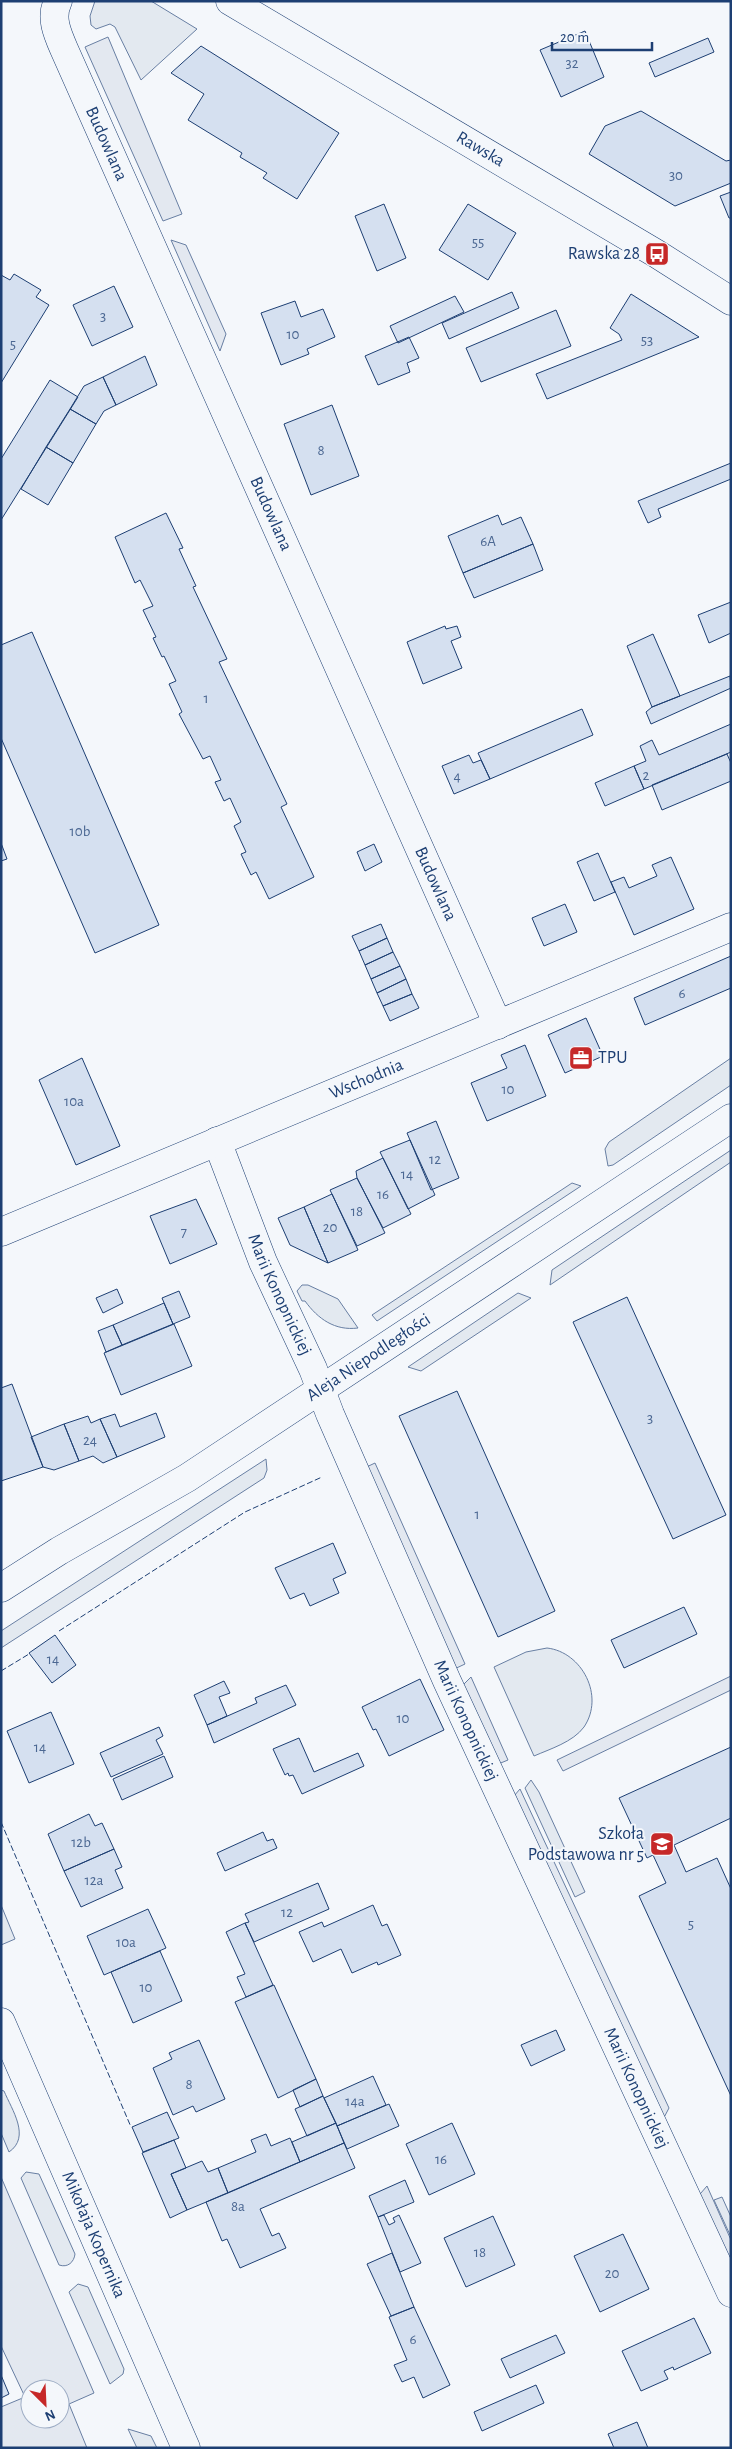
<svg xmlns="http://www.w3.org/2000/svg" width="732" height="2449" viewBox="0 0 732 2449" font-family="'Alegreya Sans',sans-serif">
<style>
.green{fill:#e3e9f0;stroke:#687fa3}
.parking{fill:#e3e8f0;stroke:#687fa3;fill-rule:evenodd}
.building{fill:#d5e0f0;stroke:#1d3f73}
.lines{fill:none;stroke-linecap:round;stroke-linejoin:round}
.street-casing{stroke:#1d3f73;stroke-width:29}
.secondary-casing{stroke:#1d3f73;stroke-width:29}
.street{stroke:#f4f7fb;stroke-width:28}
.secondary{stroke:#f4f7fb;stroke-width:28}
.fence{stroke:#1d3f73;stroke-width:1;stroke-dasharray:6 2.5;stroke-linecap:butt}
.labels{text-anchor:middle;dominant-baseline:central;stroke-width:4;stroke-linejoin:round;paint-order:stroke}
.number-label{font-size:15px;fill:#4b6792}
.street-label{font-size:18px;fill:#1d3f73;stroke:#f4f7fb}
.poi-label{font-size:18px;fill:#1d3f73;stroke:#f4f7fb;text-anchor:end}
</style>
<rect width="100%" height="100%" fill="#f4f7fb"/>
<path class="green" d="M95,1H151L197,29L141,80L115,27L110,24L96,29L91,25L90,16Z
M731,1058V1085L613,1165L608,1166L605,1149L609,1142Z
M731,1150V1162L550,1285L552,1270Z
M572,1183L581,1186L377,1321L372,1315Z
M302,1285H308L338,1299L358,1328C335,1331 318,1319 305,1301H302L297,1291Z
M518,1293L531,1298L421,1371L408,1367Z
M266,1459L267,1470L264,1478L1,1648V1631Z
M547,1648C582,1652 605,1696 584,1727C573,1742 550,1749 534,1756L494,1667L526,1652Z
M531,1780L539,1792L585,1892L575,1897L525,1788Z
M1,1905L15,1939L1,1945Z
M1,2090L4,2091C12,2110 31,2137 9,2152L1,2133Z
M26,2172L39,2174L75,2254C74,2262 68,2268 59,2265L21,2178Z
M722,2197L731,2217V2237L714,2200Z
M78,2284L88,2287L124,2369L123,2374L110,2384L69,2292Z
M128,2429L151,2436L157,2448H137Z"/>
<path class="parking" d="M108,37L182,214L163,221L85,47Z
M171,240L186,245L226,334L220,351Z
M375,1463L465,1664L448,1672L358,1471Z
M731,1676V1690L563,1771L557,1760Z
M471,1677L508,1760L491,1767L457,1691Z
M520,1789L669,2108L659,2127L507,1804Z
M1,2177L94,2393L69,2404L87,2448H1V2407L25,2397L1,2346ZM30,2389H60V2419H30Z
M707,2186L731,2240V2283L694,2201Z"/>
<path class="building" d="M585,31L604,77L561,97L540,50Z
M708,38L714,52L655,77L649,63Z
M201,46L339,133L297,199L263,178L267,173L240,157L242,153L188,120L204,94L171,73Z
M641,111L726,161L731,160V183L675,206L589,154L605,126Z
M731,192V218H729L720,196Z
M384,204L406,258L377,271L355,216Z
M468,204L516,233L488,280L439,250Z
M14,274L41,290L36,297L49,305L1,383V275L10,280Z
M114,286L133,327L92,346L73,305Z
M512,292L519,308L449,339L442,323Z
M631,294L699,337L547,399L536,374L622,340L619,334L610,328Z
M455,296L464,312L398,343L390,326Z
M295,301L301,317L323,309L335,337L307,349L309,354L281,365L261,313Z
M556,310L571,346L481,382L466,348Z
M409,337L419,358L407,363L410,372L378,385L365,356Z
M145,356L157,385L116,405L103,377Z
M103,377L116,405L104,411L96,424L70,409L84,386Z
M50,380L78,397L1,520V459Z
M332,405L359,476L311,495L284,424Z
M70,409L96,424L73,463L46,447Z
M46,447L73,463L48,505L21,489Z
M731,463V479L658,509L661,517L648,523L638,501Z
M166,513L183,548L179,549L196,586L193,587L227,659L219,662L287,804L281,807L314,877L269,899L256,872L251,875L241,854L246,852L234,826L241,822L230,798L224,801L215,782L221,780L210,756L203,759L179,714L182,712L169,684L176,681L164,656L162,657L153,638L156,637L143,610L153,606L140,580L135,583L115,537Z
M498,515L502,525L521,517L533,544L463,573L448,536Z
M533,544L543,570L474,598L463,573Z
M731,602V633L709,643L698,615Z
M445,626L446,629L457,626L461,637L451,641L462,668L423,684L407,642Z
M32,632L159,925L95,953L1,738V645Z
M653,634L680,696L652,707L627,646Z
M730,676L731,688L651,724L646,712L652,707Z
M582,709L593,735L490,779L478,753Z
M731,724V752L644,789L634,766L646,761L640,746L652,740L659,755Z
M727,754L731,763V781L662,810L652,785Z
M469,755L473,763L481,760L490,779L454,794L442,766Z
M634,766L644,789L605,806L595,783Z
M1,843L7,859L1,861Z
M374,844L382,862L365,871L357,852Z
M598,853L615,892L594,901L577,862Z
M671,857L694,909L634,935L611,882L624,877L629,888L657,876L652,865Z
M565,904L577,932L544,946L532,918Z
M381,924L387,938L359,951L352,936Z
M387,938L393,952L365,965L359,951Z
M393,952L400,966L371,979L365,965Z
M731,956V988L645,1025L634,998Z
M400,966L406,979L377,993L371,979Z
M406,979L412,994L383,1006L377,993Z
M412,994L419,1008L390,1021L383,1006Z
M586,1018L603,1056L565,1073L548,1035Z
M525,1045L546,1096L487,1121L471,1083L507,1068L501,1055Z
M82,1058L120,1146L76,1165L39,1080Z
M436,1121L459,1178L431,1190L407,1133Z
M410,1140L435,1195L408,1209L380,1152Z
M383,1158L411,1214L383,1228L357,1178L356,1171Z
M357,1178L385,1233L357,1246L330,1190Z
M332,1194L358,1250L328,1263L304,1207Z
M196,1199L217,1244L170,1264L150,1216Z
M304,1207L328,1263L290,1245L278,1218Z
M117,1289L123,1303L103,1313L96,1298Z
M179,1291L190,1317L173,1324L162,1298Z
M627,1297L726,1515L673,1539L573,1322Z
M164,1303L173,1324L122,1345L113,1325Z
M174,1324L192,1366L121,1395L104,1353Z
M113,1325L122,1345L106,1352L98,1331Z
M12,1384L43,1467L1,1481V1388Z
M457,1391L555,1611L498,1637L399,1416Z
M156,1413L165,1437L117,1457L100,1419L115,1414L120,1427Z
M88,1416L91,1423L100,1419L117,1457L103,1463L93,1456L79,1461L64,1424Z
M64,1424L79,1461L54,1470L43,1467L31,1437Z
M333,1543L346,1573L333,1579L339,1593L310,1606L304,1593L290,1599L275,1568Z
M684,1607L697,1634L624,1668L611,1640Z
M55,1635L76,1665L52,1683L29,1653Z
M420,1679L444,1730L389,1756L376,1729L373,1730L362,1707Z
M224,1681L230,1693L219,1697L227,1716L207,1725L194,1695Z
M286,1685L296,1705L214,1743L207,1725L257,1703L255,1698Z
M51,1712L74,1764L29,1783L7,1731Z
M159,1727L163,1736L156,1740L163,1754L111,1777L100,1753Z
M299,1738L314,1772L358,1753L364,1766L302,1794L293,1775L289,1776L288,1773L285,1775L273,1749Z
M731,1747V1818L674,1845L686,1872L717,1858L731,1889V2096L639,1896L666,1883L653,1855L647,1858L619,1798Z
M164,1756L173,1777L122,1800L113,1779Z
M89,1814L95,1826L102,1823L114,1849L64,1871L48,1834Z
M263,1832L267,1841L273,1839L277,1848L225,1871L217,1853Z
M114,1849L122,1867L115,1870L123,1888L81,1907L64,1871Z
M318,1883L329,1909L254,1942L245,1923L249,1922L245,1914Z
M373,1905L382,1926L387,1924L401,1955L378,1965L377,1962L352,1973L341,1949L313,1962L299,1932L322,1922L324,1927Z
M148,1909L166,1948L104,1975L87,1936Z
M245,1923L273,1985L246,1997L237,1977L245,1974L226,1932Z
M160,1951L182,2001L133,2023L111,1972Z
M274,1985L316,2079L278,2098L235,2002Z
M556,2030L565,2050L531,2066L521,2045Z
M199,2040L225,2099L196,2112L193,2106L173,2115L153,2068L172,2059L169,2053Z
M373,2076L386,2105L337,2126L324,2098Z
M316,2079L323,2096L300,2107L293,2090Z
M323,2096L336,2123L307,2136L295,2109Z
M389,2104L399,2126L347,2149L337,2126Z
M167,2112L179,2138L143,2152L132,2127Z
M336,2123L344,2143L300,2162L292,2142Z
M452,2123L475,2174L429,2195L406,2144Z
M266,2134L271,2146L290,2138L300,2162L228,2193L218,2168L256,2152L251,2140Z
M174,2140L186,2168L171,2174L187,2210L170,2218L142,2153Z
M344,2143L355,2168L260,2209L272,2236L279,2233L286,2248L240,2268L227,2239L222,2241L206,2202Z
M202,2161L208,2172L218,2168L228,2193L187,2210L171,2174Z
M405,2180L414,2202L378,2217L369,2196Z
M384,2215L389,2225L395,2222L393,2218L399,2215L421,2263L400,2272L378,2217Z
M493,2216L515,2265L466,2287L444,2238Z
M623,2234L649,2289L600,2312L574,2256Z
M392,2253L414,2307L391,2316L367,2264Z
M414,2307L450,2385L423,2398L414,2377L402,2382L394,2365L407,2360L389,2317Z
M694,2318L711,2353L674,2370L673,2367L664,2371L668,2379L641,2391L622,2351Z
M556,2335L565,2353L510,2378L501,2359Z
M1,2375L9,2394L1,2398Z
M536,2385L544,2403L482,2431L474,2412Z
M637,2422L648,2448H614L608,2434Z"/>
<g class="lines">
<defs>
<g id="street">
<path id="s1" d="M58,1C50,17 57,33 64,49L498,1025"/>
<path id="s2" d="M217,1141L263,1262L313,1369L330,1414L447,1681L731,2293"/>
<path id="s3" d="M1,1232L731,927"/>
</g>
<g id="secondary">
<path id="s4" d="M230,1L657,254L731,301"/>
<path id="s5" d="M1,1588L59,1551L187,1478L731,1118"/>
<path id="s6" d="M1,2022L186,2448"/>
</g>
</defs>
<use href="#street" class="street-casing"/>
<use href="#secondary" class="secondary-casing"/>
<use href="#street" class="street"/>
<use href="#secondary" class="secondary"/>
<path class="fence" d="M59,1631L245,1512L322,1477
M1,1671L29,1654
M1,1822L131,2127"/>
</g>
<defs>
<symbol id="bus-square" viewBox="-11 -11 22 22"><rect x="-9" y="-9" width="18" height="18" rx="4" fill="#c62828" stroke="#f4f7fb"/><path d="M-5-6H5V4H4V6H2V4H-2V6H-4V4H-5ZM-3.5-4V0h7V-4ZM-3.5 1.2v1.5H-2V1.2ZM2 1.2v1.5H3.5V1.2Z" fill="#fff"/></symbol>
<symbol id="office-square" viewBox="-11 -11 22 22"><rect x="-9" y="-9" width="18" height="18" rx="4" fill="#c62828" stroke="#f4f7fb"/><path d="M-6-3h4V-5.5h4V-3h4V5H-6ZM-1-4.5V-3h2v-1.5ZM-6 0V1H6V0Z" fill="#fff"/></symbol>
<symbol id="school-square" viewBox="-11 -11 22 22"><rect x="-9" y="-9" width="18" height="18" rx="4" fill="#c62828" stroke="#f4f7fb"/><path d="M0-5L7-2L0 1L-7-2ZM-4 1L0 2.5L4 1V4Q0 6-4 4Z" fill="#fff"/></symbol>
</defs>
<g fill-rule="evenodd">
<use href="#bus-square" x="643" y="240" width="28" height="28"/>
<use href="#office-square" x="567" y="1044" width="28" height="28"/>
<use href="#school-square" x="648" y="1830" width="28" height="28"/>
</g>
<g class="labels">
<g class="number-label">
<text x="572" y="63">32</text>
<text x="676" y="175">30</text>
<text x="478" y="242">55</text>
<text x="103" y="316">3</text>
<text x="293" y="334">10</text>
<text x="647" y="340">53</text>
<text x="13" y="344">5</text>
<text x="321" y="450">8</text>
<text x="488" y="541">6A</text>
<text x="206" y="698">1</text>
<text x="646" y="775">2</text>
<text x="457" y="776">4</text>
<text x="80" y="831">10b</text>
<text x="682" y="993">6</text>
<text x="508" y="1089">10</text>
<text x="74" y="1101">10a</text>
<text x="435" y="1159">12</text>
<text x="407" y="1174">14</text>
<text x="383" y="1194">16</text>
<text x="357" y="1211">18</text>
<text x="330" y="1227">20</text>
<text x="184" y="1232">7</text>
<text x="650" y="1418">3</text>
<text x="90" y="1440">24</text>
<text x="477" y="1514">1</text>
<text x="53" y="1659">14</text>
<text x="403" y="1718">10</text>
<text x="40" y="1747">14</text>
<text x="81" y="1842">12b</text>
<text x="94" y="1880">12a</text>
<text x="287" y="1912">12</text>
<text x="691" y="1924">5</text>
<text x="126" y="1942">10a</text>
<text x="146" y="1987">10</text>
<text x="189" y="2084">8</text>
<text x="355" y="2101">14a</text>
<text x="441" y="2159">16</text>
<text x="238" y="2206">8a</text>
<text x="480" y="2252">18</text>
<text x="612" y="2273">20</text>
<text x="413" y="2339">6</text>
</g>
<g class="street-label">
<text stroke="none"><textPath href="#s1" startOffset="154">Budowlana</textPath></text>
<text stroke="none"><textPath href="#s4" startOffset="291">Rawska</textPath></text>
<text stroke="none"><textPath href="#s1" startOffset="559">Budowlana</textPath></text>
<text stroke="none"><textPath href="#s1" startOffset="964">Budowlana</textPath></text>
<text stroke="none"><textPath href="#s3" startOffset="396">Wschodnia</textPath></text>
<text stroke="none"><textPath href="#s2" startOffset="166">Marii Konopnickiej</textPath></text>
<text stroke="none"><textPath href="#s5" startOffset="434">Aleja Niepodległości</textPath></text>
<text stroke="none"><textPath href="#s2" startOffset="631">Marii Konopnickiej</textPath></text>
<text stroke="none"><textPath href="#s2" startOffset="1036">Marii Konopnickiej</textPath></text>
<text stroke="none"><textPath href="#s6" startOffset="232">Mikołaja Kopernika</textPath></text>
</g>
<g class="poi-label">
<text x="640" y="254">Rawska 28</text>
<text x="598" y="1058" text-anchor="start">TPU</text>
<text x="644" y="1834">Szkoła<tspan x="644" dy="21">Podstawowa nr 5</tspan></text>
</g>
</g>
<rect width="732" height="2449" fill="none" stroke="#1d3f73" stroke-width="5"/>
<g transform="translate(45 2404) rotate(156)"><circle r="24" fill="#f4f7fb" stroke="#9eadc5"/>
<path d="M0-4L9 19L0 12L-9 19Z" fill="#c62828"/>
<text y="-8" font-size="14" font-weight="bold" text-anchor="middle" fill="#1d3f73">N</text>
</g>
<path d="M552 42v8h100v-8" fill="none" stroke="#1d3f73" stroke-width="2.5"/>
<text x="560" y="42" font-size="15" fill="#1d3f73" stroke="#f4f7fb" stroke-width="4" paint-order="stroke">20 m</text>
</svg>
